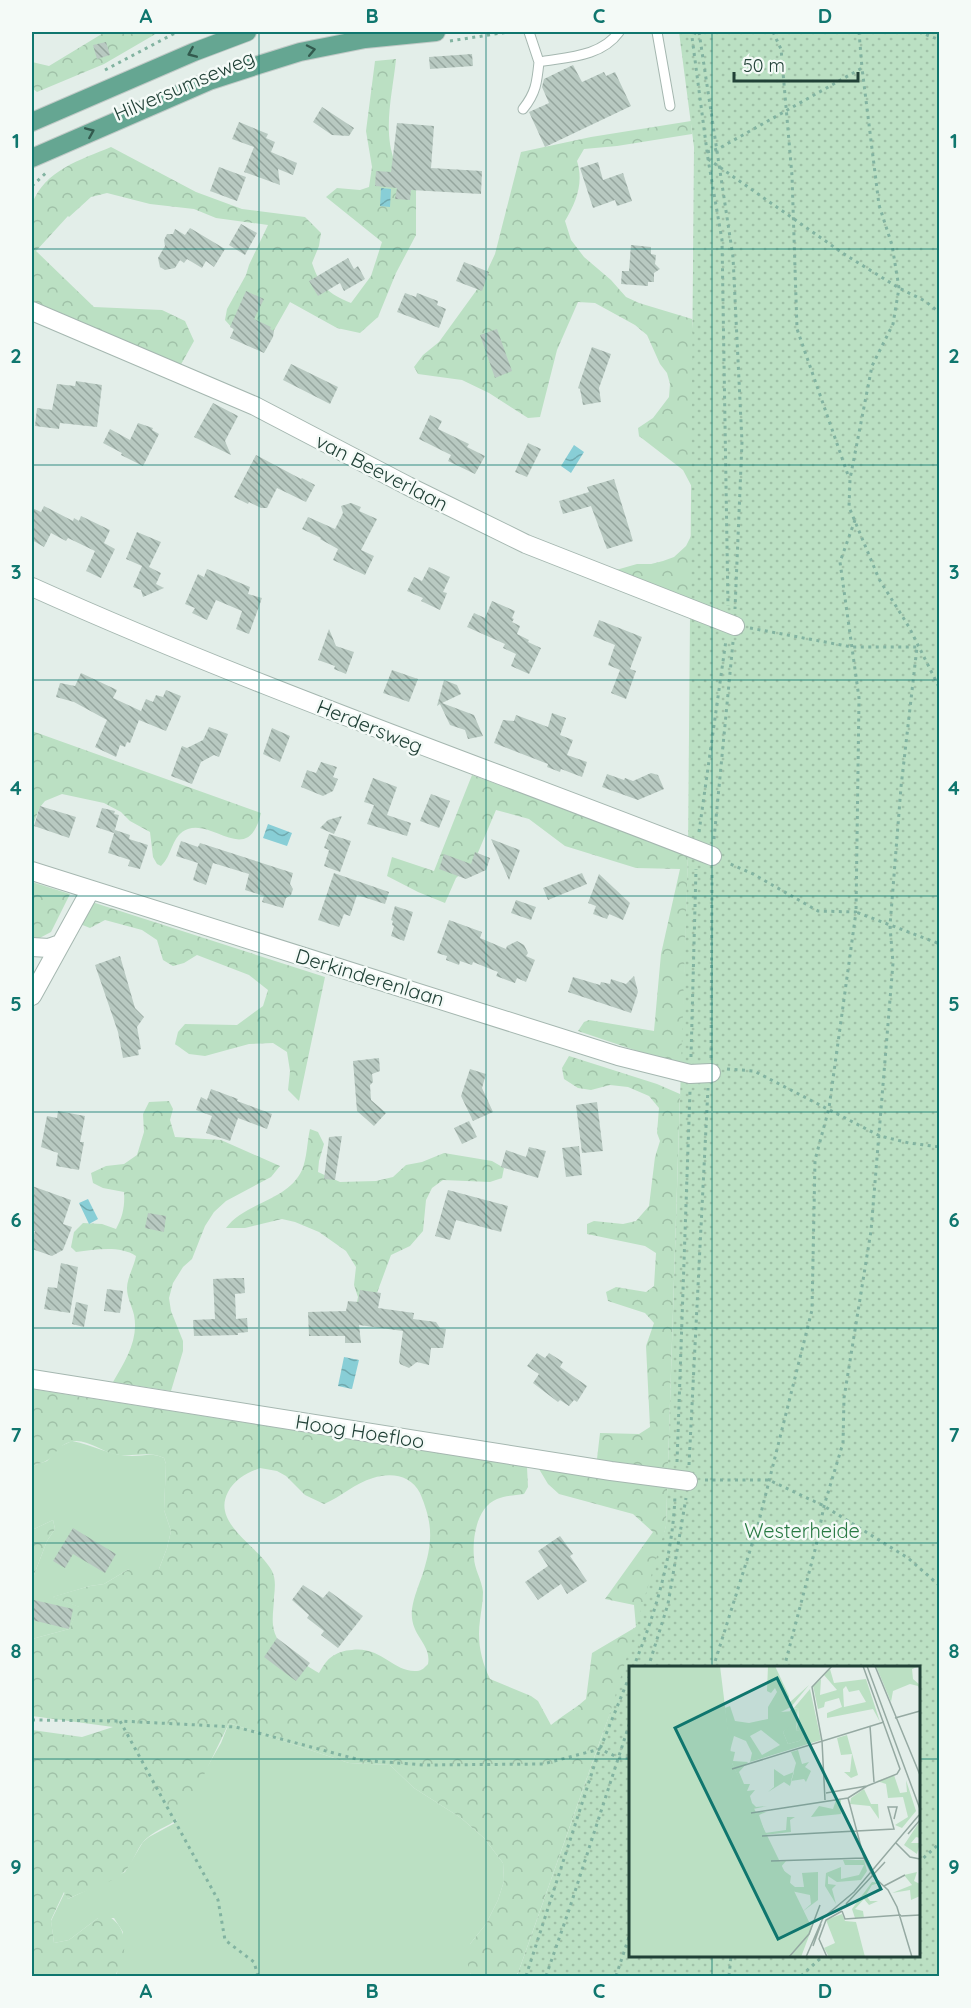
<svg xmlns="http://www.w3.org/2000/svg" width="971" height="2008" viewBox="0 0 971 2008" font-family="Quicksand,sans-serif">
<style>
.grass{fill:#bbe0c3}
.forest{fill:url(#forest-crowns);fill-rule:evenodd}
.park{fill:url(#park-dots);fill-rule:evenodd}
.water{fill:url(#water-waves)}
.building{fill:url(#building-back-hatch)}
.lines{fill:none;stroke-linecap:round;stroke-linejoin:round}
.service-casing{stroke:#a5b7b0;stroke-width:11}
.minor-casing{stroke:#a5b7b0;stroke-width:20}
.primary-casing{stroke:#c1cac7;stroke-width:20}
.path{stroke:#82b3a1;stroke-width:3;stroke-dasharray:3 4.5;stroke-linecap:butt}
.service{stroke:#fff;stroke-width:9}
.minor{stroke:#fff;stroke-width:18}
.primary{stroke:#65a692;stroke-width:18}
.oneway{stroke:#325a4e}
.grid{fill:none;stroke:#0f766e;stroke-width:1.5;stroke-opacity:0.55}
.labels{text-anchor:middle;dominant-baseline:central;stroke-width:5;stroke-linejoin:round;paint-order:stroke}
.street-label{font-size:20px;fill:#214137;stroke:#f4faf7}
.park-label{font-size:20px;fill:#297a44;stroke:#f4faf7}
.inset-road{fill:none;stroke:#95a9a2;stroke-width:1.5}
.view{fill:#0f766e;fill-opacity:0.15;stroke:#0f766e;stroke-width:3}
.inset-edge{fill:none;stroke:#214137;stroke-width:3}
.neatline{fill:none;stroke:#0f766e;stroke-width:2}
.grid-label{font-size:20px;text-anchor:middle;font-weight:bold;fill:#0f766e}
</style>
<defs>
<pattern id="forest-crowns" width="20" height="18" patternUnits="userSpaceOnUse" patternTransform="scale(1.5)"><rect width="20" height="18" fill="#bbe0c3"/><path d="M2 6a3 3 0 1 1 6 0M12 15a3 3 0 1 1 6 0" fill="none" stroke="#a0c1a8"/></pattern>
<pattern id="park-dots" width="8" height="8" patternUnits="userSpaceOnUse" patternTransform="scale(1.5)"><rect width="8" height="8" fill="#bbe0c3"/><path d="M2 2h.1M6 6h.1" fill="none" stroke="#a0c1a8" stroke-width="1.8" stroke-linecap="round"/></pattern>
<pattern id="water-waves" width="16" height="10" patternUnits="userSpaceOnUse" patternTransform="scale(1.5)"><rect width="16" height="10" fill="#88ced6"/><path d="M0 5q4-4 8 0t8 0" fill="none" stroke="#6fa9ae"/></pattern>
<pattern id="building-back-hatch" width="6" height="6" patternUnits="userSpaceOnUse" patternTransform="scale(1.5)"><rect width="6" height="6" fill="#b8c9c1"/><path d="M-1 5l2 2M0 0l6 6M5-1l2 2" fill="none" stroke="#95a59e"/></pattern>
</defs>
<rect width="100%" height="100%" fill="#e3eee9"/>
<path class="grass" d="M72,1441C93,1445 111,1456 132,1456C145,1456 152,1452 164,1458L166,1464L164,1510L171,1531L167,1548L159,1569H129L104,1584L90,1586L53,1597L80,1607L69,1629L32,1639V1580L47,1541L55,1529L53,1520L32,1530V1466L47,1461L59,1447Z
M229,1723L349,1763L390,1765L414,1788L461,1818L484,1838L503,1863L504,1881L498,1900L486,1924L470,1944V1973L473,1976H115L117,1973L123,1932L114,1918H98L69,1940L54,1943L51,1921L65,1892L68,1899L125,1872L143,1842L149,1837L175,1823L221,1743Z"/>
<path class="forest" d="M105,32H159L104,64L37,92L32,88V62L49,66Z
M396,59C393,91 382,131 395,162C399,171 409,179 416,187V235L396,273L378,317L360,333L337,328L290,302L273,332L234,330L225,320L227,309L246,275L249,265L268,225L216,218L194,209L150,204L107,193L91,197L69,217L68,216L36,251L94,307L162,310L185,321L194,341L179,368L32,302V204C45,170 80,160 111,147L196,192L242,209L305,217L321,233L319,246L312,263C320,287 328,293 351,303L371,276L382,242L326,197L337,188L360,190L369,187L372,167L366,131L375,61Z
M691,121L692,134L617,146L584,149L577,161C584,183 576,202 565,221L571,240L584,257L611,280L626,297L639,303L692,319L722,613L616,570L637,564H651L663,561L674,557L686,546L691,536L693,489L683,470L639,436L638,428L653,418L669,397L670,384L667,373L660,364L647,335L635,325L595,303L578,302L557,350L540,417L528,418L489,393L462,380L418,374L414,367L423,355L439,342L481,284L495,254L521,152L591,137Z
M32,731L261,813C248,867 215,820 188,829C171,835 173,855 161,866L157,864L153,857L150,832L130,821L121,812L104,803L62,794L45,801L40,807L32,827Z
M472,775L688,853L682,1066L578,1031L584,1022L589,1020L654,1031L661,954L680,869L636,868L565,846L529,819L496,810L474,862L456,878L445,903L418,892L387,876L392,857L434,871Z
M32,882L70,894L51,932L34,941L32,940Z
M92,902L325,977L299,1101L288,1090L290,1071L287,1052L273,1043L249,1044L205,1056L189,1054L175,1044L178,1032L185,1024L237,1025L263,1006L268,990L249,975L197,955L184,963L173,966L163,960L157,940L142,930L105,920L90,928L80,924Z
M569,1056L657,1084L680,1094L666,1526L641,1629L601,1738L518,1973L514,1976H473L470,1973L467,1961L470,1944L486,1924L498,1900L504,1881L503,1863L484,1838L461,1818L414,1788L390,1765L349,1763L229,1723L188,1808C173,1827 163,1825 147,1838C137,1846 135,1860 126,1870C114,1883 85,1890 68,1899L64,1892L51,1920L54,1943L69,1940L98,1918L106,1915C131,1927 127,1956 115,1976H32V1730L82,1737L113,1727L32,1716V1639L69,1629L79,1607L52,1597L90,1586L104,1584L129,1569H159L167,1548L171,1531L164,1510L166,1464L164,1458C149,1450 131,1458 114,1454C101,1451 84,1437 70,1442C60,1445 56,1453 49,1459C44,1463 37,1464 32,1466V1389L527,1467L528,1487L524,1494C515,1495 505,1496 497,1499C477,1507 472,1538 474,1557C474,1569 482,1580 483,1592C483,1602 481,1611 480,1620C477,1641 481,1660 490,1679L531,1696L538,1701L551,1725C563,1715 575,1709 586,1699L592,1653L636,1627L634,1605L605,1599L653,1532L633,1514L559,1494L548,1484L539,1469L616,1481L618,1463L597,1459L600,1433L639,1434L650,1427L646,1346L654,1323L645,1313L608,1301L606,1292L616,1287L646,1292L654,1286L656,1253L645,1246L587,1234V1224L594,1221L623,1224L636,1221L649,1206L655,1157L660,1141L657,1133L659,1108L649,1096L628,1087L610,1085L591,1090L578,1088L564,1079L562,1068ZM260,1468L277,1471L286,1476L305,1495L324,1504C341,1497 355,1483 373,1478C391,1472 411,1475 420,1493C433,1524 433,1541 423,1573C419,1585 414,1596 412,1609C409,1636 432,1643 428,1664C425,1667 422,1671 417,1671C394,1673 381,1646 352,1650C345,1650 336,1653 330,1658C326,1661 322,1668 319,1673C301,1662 275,1648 273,1625C272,1616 274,1606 274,1597C275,1588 276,1579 272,1571C259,1546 211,1524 228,1492C235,1479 247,1473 260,1468Z
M169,1101L173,1109L170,1120L175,1137L221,1140L280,1166L271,1177L226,1201L214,1212L205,1226L192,1259L183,1267L173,1283L169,1298L171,1311L183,1341V1351L171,1391L113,1382C125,1361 139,1340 134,1315C132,1306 127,1298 127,1288C127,1278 134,1267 136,1256C119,1245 95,1250 76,1252L71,1247L74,1232L83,1223L102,1224L116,1229C123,1217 125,1205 124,1192L103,1188L93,1183L91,1173L106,1166L124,1164L137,1155L144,1132L143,1114L149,1102Z
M310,1129L318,1132L324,1144L319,1161L318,1172L340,1182L376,1181L393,1177L406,1165L422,1162L444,1153L492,1161L504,1168L502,1178L490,1182L443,1180L432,1188L426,1200L423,1231L410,1246L391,1255L374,1301L356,1306L358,1297L354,1285L356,1267L346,1251L319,1232L295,1222L282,1219L245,1228H226C245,1202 288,1201 302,1170C307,1158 307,1142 310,1129Z
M53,1520L55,1529L47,1541L32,1580V1530Z"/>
<path class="park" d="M679,32H939V1976H517L610,1713L666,1526L688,853L694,147ZM630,1668H918V1956H630Z"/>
<path class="water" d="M381,188L391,189L390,207L380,206Z
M574,445L584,452L571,473L561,466Z
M268,824L292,833L287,846L263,838Z
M88,1199L98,1219L89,1224L79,1203Z
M344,1357L359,1360L352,1389L338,1386Z"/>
<path class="building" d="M106,42L110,55L97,59L93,45Z
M472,54L473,66L430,69L429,57Z
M573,65L582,82L604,72L606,76L615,72L631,106L545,147L529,112L549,103L542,87L544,79Z
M322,107L354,128L349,136L332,135L313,122Z
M239,122L268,134L266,138L275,142L271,152L297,163L293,175L278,169L280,185L244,172L254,147L232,139Z
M397,123L434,126L431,168L482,171L481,194L411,190L410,200L395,199L397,188L375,186L376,171L391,172Z
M598,162L603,180L623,173L632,201L617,206L615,200L593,208L580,168Z
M219,167L246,177L237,201L210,191Z
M241,224L257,233L245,255L229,245Z
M190,228L225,249L214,267L206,261L202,268L187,259L184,263L180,260L175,268L165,270L160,267L158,258L165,246L164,240L167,234H173L175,229L185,235Z
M631,245L651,247V254L656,255L655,264L660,269L654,273V282H648V286L621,284L622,271H629Z
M348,258L354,269L358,266L365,279L344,291L340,283L318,296L309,281Z
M464,262L489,272L482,291L456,281Z
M246,291L264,299L254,319L271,327L270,329L274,331L273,337L264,353L230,338L234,329L230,327Z
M405,293L416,297L417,293L438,301L437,305L446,309L439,328L397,312Z
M497,329L512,371L495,378L480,335Z
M592,347L611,354L599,388L601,402L583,405L580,389L578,388Z
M291,364L338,387L330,404L283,380Z
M76,381L102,385L97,427L60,423L59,429L35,426L37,408L52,410L57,384L75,386Z
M213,403L238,416L225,441L231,455L194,437Z
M430,415L442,421L438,429L469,444L467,447L485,456L475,474L448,461L451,455L419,439Z
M138,423L153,428L152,430L159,434L143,466L121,455L122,453L103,443L110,429L130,440Z
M528,443L541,449L527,477L515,472Z
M256,455L301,479L302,478L315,485L306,502L277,488L267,508H261L249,502L248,504L234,497Z
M614,479L633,541L607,549L591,506L563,514L559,501L589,492L587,487Z
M351,503L361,507L359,511L377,519L361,550L374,556L365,575L333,560L338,549L320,539L321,538L302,529L308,517L335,529L343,513L341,506Z
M44,506L73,521L74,518L79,521L81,516L110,530L104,543L115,549L101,578L86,571L95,551L68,538L66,541L51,533L44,547L32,540V508L41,512Z
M137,532L161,542L149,567L161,573L156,584L164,588L143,597L141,590L133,587L142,566L126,559Z
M429,567L450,577L443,592L447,593L440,610L421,601L423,598L407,591L414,577L422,581Z
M207,569L250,587L248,594L262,598L249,634L236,629L242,611L216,600L207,620L192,613L195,608L185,604L198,574L204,577Z
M492,601L515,611L512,618L514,619L512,622L520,626L517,634L529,640L528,642L541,648L529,674L511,666L516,654L503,648L505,644L467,627L474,613L485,618Z
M599,620L642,637L630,669L636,671L626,699L611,693L620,670L608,665L615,645L593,636Z
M329,629L336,646L354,652L346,674L334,669L335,666L318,660Z
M392,670L418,679L409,702L383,693Z
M81,673L117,690L113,698L141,711L146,699L153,702L156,695L163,697L166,690L181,696L166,731L139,720L130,743L127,742L125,747L120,745L116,757L95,747L107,720L74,702L56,697L60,683L75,686Z
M444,680L457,685L461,694L442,703L474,715L483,736L468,739L465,730L450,725L440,704L437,706Z
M552,713L566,718L560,735L573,740L567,755L587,762L582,777L561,769L560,772L547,767L548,764L494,743L503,720L514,721L516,715L548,727Z
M209,727L228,734L219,757L214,755L201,762L192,784L171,776L182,746L187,748L203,740Z
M272,728L290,736L280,762L263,754Z
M321,762L337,767L333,777L338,779L333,791L323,796L301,787L307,770L316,773Z
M651,773L658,775L664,789L638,800L602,787L607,774L624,780L625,778L633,781Z
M373,778L397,787L387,815L411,823L407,836L367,824L374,805L364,802Z
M431,794L450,801L439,828L420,821Z
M40,806L76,817L69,838L34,826Z
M102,808L115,811L114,814L119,815L114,833L96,827Z
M342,816L334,834L320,828L328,820Z
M115,830L130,835L129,839L148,845L140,869L128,866L130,860L108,853Z
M329,834L351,841L340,872L324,866L329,850L324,848Z
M491,839L520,850L509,880Z
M181,841L198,847L200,843L293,873L290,884L293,889L291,895L286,898L283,908L262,902L264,896L245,890L249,874L213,863L206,885L193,880L198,863L176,856Z
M475,852L490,858L486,870L466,879L439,869L444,854L471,864Z
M334,873L389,892L385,904L357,895L350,916L344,914L339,927L318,920Z
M582,873L587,884L548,900L543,888Z
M599,874L630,903L623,920L609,914L607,919L593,914L596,906L588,903Z
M516,900L536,907L531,920L511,913Z
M395,906L413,912L404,941L391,936L394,926L392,925L393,921L391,920Z
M449,920L482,932L480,938L506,949L507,946L517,941L524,945L528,953L526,956L535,960L526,982L517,978L515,983L496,976L498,972L473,962L472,965L460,961L459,965L446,960L447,956L437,953Z
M120,956L135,1008L144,1017L137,1027L141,1049L138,1050L139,1055L123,1058L118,1032L95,965Z
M634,976L638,992L631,1013L568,992L573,977L600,985L601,982L610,984L611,979L626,984Z
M379,1058L380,1071L372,1074L373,1082L370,1085L371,1100L386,1113L374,1126L357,1111L353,1061Z
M470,1069L486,1074L482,1088L493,1112L473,1121L461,1096Z
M211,1089L238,1099L237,1101L272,1114L267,1129L238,1118L230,1141L206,1133L212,1116L196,1110L201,1097L207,1100Z
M597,1102L603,1151L582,1153L576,1105Z
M58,1111L85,1116L80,1142H84L79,1170L56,1166L58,1153L41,1147L47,1116L57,1118Z
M469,1121L477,1137L462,1144L454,1128Z
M342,1136L335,1180L324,1179L329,1137Z
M579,1146L582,1175L566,1177L562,1148Z
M529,1147L546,1151L538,1178L501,1167L506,1150L526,1157Z
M32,1186L71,1200L63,1224L72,1227L63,1250L52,1256L32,1249V1241L35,1231L32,1230Z
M448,1190L508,1206L501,1232L456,1220L450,1240L435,1236Z
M148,1213L166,1216L164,1232L145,1228Z
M61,1263L78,1267L70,1313L44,1309L48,1287L57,1288Z
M234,1278H244L245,1293L235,1294L236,1319L247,1318L248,1332L238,1333V1335L194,1336L193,1320L215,1319L213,1279Z
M107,1289L123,1291L120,1313L104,1311Z
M360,1290L381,1293L378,1308L414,1313L413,1319L436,1322L440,1328L446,1329L443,1348H431L429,1365L417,1362L409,1368L400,1364L399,1361L403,1331L359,1325L361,1343H345V1336H309L308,1312L346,1311L348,1301L358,1302Z
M76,1302L88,1305L84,1327L72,1324Z
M537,1353L545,1358L549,1353L563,1362L560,1367L587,1386L577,1402L574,1400L569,1406L560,1400L558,1402L533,1383L539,1374L527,1366Z
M73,1528L116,1554L105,1573L73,1554L65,1568L53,1561Z
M560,1536L573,1554L570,1556L587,1581L567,1594L561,1584L538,1600L525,1582L548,1566L538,1551Z
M303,1585L323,1598L329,1591L363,1616L338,1648L321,1635L324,1631L307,1618L309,1615L292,1600Z
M34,1600L73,1609L69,1629L32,1620Z
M277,1638L310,1663L296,1681L264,1657Z"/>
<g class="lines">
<defs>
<path id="service" d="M529,32L539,62
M657,32L670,106
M523,109C536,93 537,82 539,62C567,57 601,57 619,32"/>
<path id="minor" d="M32,311L255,406L408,486L526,544L735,626
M32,587C254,687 485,767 712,856
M32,871L618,1056L690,1074L711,1073
M32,947L49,948L60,944
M32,996L90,891
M32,1379L611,1471L688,1481"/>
<path id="primary" d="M32,122L194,52L247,32
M32,158L209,81L255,66L300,52L365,39L436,32"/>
</defs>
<use href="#service" class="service-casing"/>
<use href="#minor" class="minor-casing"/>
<use href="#primary" class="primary-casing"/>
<path class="path" d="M696,32L692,37L708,159L722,240L728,606
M699,32L733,257L742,442L735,609
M773,32L781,49L792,176L797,329L849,478
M859,32L862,68
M919,32L940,40
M450,41L508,32
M105,70L177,32
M707,152L718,149L862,68L879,205L892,245L899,288L893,324L872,366L850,479L849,507L879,579L909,627L940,689
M708,159L844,254L899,288L925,301L940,313
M32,186L48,171
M855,520L840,562L859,698L856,912L940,944
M750,628L852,647H917
M699,832L726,640
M714,839L733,642
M691,1057L696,869
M711,1058L712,872
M727,1069L754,1071L880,1136L909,1143L940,1147
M677,1462L690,1091
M689,1465L708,1088
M705,1480H769L824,1506L908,1558L940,1586
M633,1668C656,1612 673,1555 675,1495
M648,1668L668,1604L686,1498
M713,1668L758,1525L812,1310L815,1160L829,1108L856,912L818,911L753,874L728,863
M784,1668L816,1546L824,1506L843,1443L844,1398L871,1231L893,963L890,926L901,787L917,647
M32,1720L120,1721
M918,1863L940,1843
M258,1976L254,1962L225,1940L218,1900L120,1721L236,1727L360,1760L424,1765L543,1764L600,1749L619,1758H630
M526,1976L598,1754L630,1675
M546,1976L569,1910L630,1722
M616,1976L630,1934
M729,1976L731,1956
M801,1976L823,1956"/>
<use href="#service" class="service"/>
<use href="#minor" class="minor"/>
<use href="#primary" class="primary"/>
</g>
<defs><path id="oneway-chevron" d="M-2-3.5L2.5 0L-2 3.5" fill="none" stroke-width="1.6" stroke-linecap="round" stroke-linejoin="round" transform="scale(1.5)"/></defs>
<g class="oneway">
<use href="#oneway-chevron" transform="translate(311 50) rotate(-12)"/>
<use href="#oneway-chevron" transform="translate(192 53) rotate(157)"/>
<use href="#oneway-chevron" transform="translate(90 132) rotate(-23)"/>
</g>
<path class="grid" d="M259,32V1976M486,32V1976M712,32V1668M32,249H940M32,465H940M32,680H940M32,896H940M32,1112H940M32,1328H940M32,1543H940M32,1759H630M918,1759H940M712,1956V1976"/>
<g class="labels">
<g class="street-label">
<text transform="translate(184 85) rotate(-23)">Hilversumseweg</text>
<text transform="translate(382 472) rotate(27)">van Beeverlaan</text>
<text transform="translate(370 726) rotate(22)">Herdersweg</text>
<text transform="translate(370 977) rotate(17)">Derkinderenlaan</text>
<text transform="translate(360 1431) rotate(9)">Hoog Hoefloo</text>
</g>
<g class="park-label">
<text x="802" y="1530">Westerheide</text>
</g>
</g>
<g transform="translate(629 1666)">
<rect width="291" height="291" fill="#e3eee9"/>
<path d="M169,42L167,65L174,63L176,68L170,75L159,78L154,66L161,58V44ZM291,155V172L287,171L282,177H291L288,188L275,179Z" fill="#bbe0c3"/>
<path d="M139,0H146L160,30V37L180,19L162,41L152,46L164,45L161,55L164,58L154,66L159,78L170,75L176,68L174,63L167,65L170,52L169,42L164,43L181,23L192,74L121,96L123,87L117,75L105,70L101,85L106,86L104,95L119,96L110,106L115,118H121L118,125L126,124L121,130L123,137L127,141L138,140L124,143L103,97L105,124L96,42L101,40L106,55L120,57L139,53V41L148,26L146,22L142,27L138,25ZM132,64L151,79L133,89L121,70ZM247,0H291L283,3L284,13L291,19V25L289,20L281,18L264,25L262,36ZM201,3L205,17L237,13L251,56L244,43L198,52V47L213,41L210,32L196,36L195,41L189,43L184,20L192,13L191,29L208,24L195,9ZM217,20L220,26L230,24L237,36L215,41L214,23ZM218,69L229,109L222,112L215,106H221L223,88L212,89L208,72ZM169,84L173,98L180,96L176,101L182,105L177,116L175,113L162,115L167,97L162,86ZM145,103L155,110L165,106L161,120L155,116L139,126L145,121ZM265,109L271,127L278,126L277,114L287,145L273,162L266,159L279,151L274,131L259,132L257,118L248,115ZM235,123L242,138H249L250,153L241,140L221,138L222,132ZM212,133V148L182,151L190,140L204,143L207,134ZM125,146H137L130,149L136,167L157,164L158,151H166L161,154L162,166L135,169ZM214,194H235L238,205L232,214L208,216L199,210V218L207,219L203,223L207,238L196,220L197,207L212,201V213L230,209L235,199H216ZM157,195L151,202L162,210L161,217L166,221H175L173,207L189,206V234L173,246L182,238L181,229L162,225L144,196ZM288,206L285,215L291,218V230L282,234L281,224L263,227L283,219L275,209ZM243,216L251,217L243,219L237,229L241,235H249L240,239L235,233L226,243L234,245L235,252H226L223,243Z" fill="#bbe0c3" fill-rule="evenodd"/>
<path d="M213,248L216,255L227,256L236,291H200L195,282L206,277L197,254Z" fill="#bbe0c3"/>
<path d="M0,0H91L103,97L183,262L172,291H0Z" fill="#bbe0c3"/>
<path class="inset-road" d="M234,0L271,103L268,108L238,120M238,0L291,143M246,0L291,109M266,52L291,45M241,60L245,116M103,103L255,56M219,132L235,192L244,210L259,224L268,241L283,291M196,134L193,75L183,21L203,0M122,147L219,132L238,120L197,127M279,168L291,154M133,170L265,163L259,141H268L265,153M267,177L281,191L291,193M142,195L235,192M255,220L276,209M217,238L256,196M213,245L216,253L272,249M272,250L291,249M184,280L192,258M160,291L180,268L191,239M177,291L194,252L225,226L290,149M198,291L190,273L197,254L213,245"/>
<path class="view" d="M148,12L252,223L149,273L46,62Z"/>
<rect width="291" height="291" class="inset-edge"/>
</g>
<rect width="971" height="2008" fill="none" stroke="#f4faf7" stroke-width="66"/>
<path d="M734 72v9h124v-9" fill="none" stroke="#214137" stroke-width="3"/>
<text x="743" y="72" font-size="18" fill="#214137" stroke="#f4faf7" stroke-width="4.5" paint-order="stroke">50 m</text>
<rect x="33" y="33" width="905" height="1942" class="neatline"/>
<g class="grid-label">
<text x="146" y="23">A</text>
<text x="372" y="23">B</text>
<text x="599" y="23">C</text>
<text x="825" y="23">D</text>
<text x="16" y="148">1</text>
<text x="954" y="148">1</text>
<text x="16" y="363">2</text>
<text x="954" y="363">2</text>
<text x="16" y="579">3</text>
<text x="954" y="579">3</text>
<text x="16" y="795">4</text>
<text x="954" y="795">4</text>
<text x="16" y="1011">5</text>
<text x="954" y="1011">5</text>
<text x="16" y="1227">6</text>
<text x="954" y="1227">6</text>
<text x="16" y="1442">7</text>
<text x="954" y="1442">7</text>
<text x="16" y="1658">8</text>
<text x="954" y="1658">8</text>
<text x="16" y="1874">9</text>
<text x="954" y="1874">9</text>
<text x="146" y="1998">A</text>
<text x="372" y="1998">B</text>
<text x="599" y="1998">C</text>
<text x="825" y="1998">D</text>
</g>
</svg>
